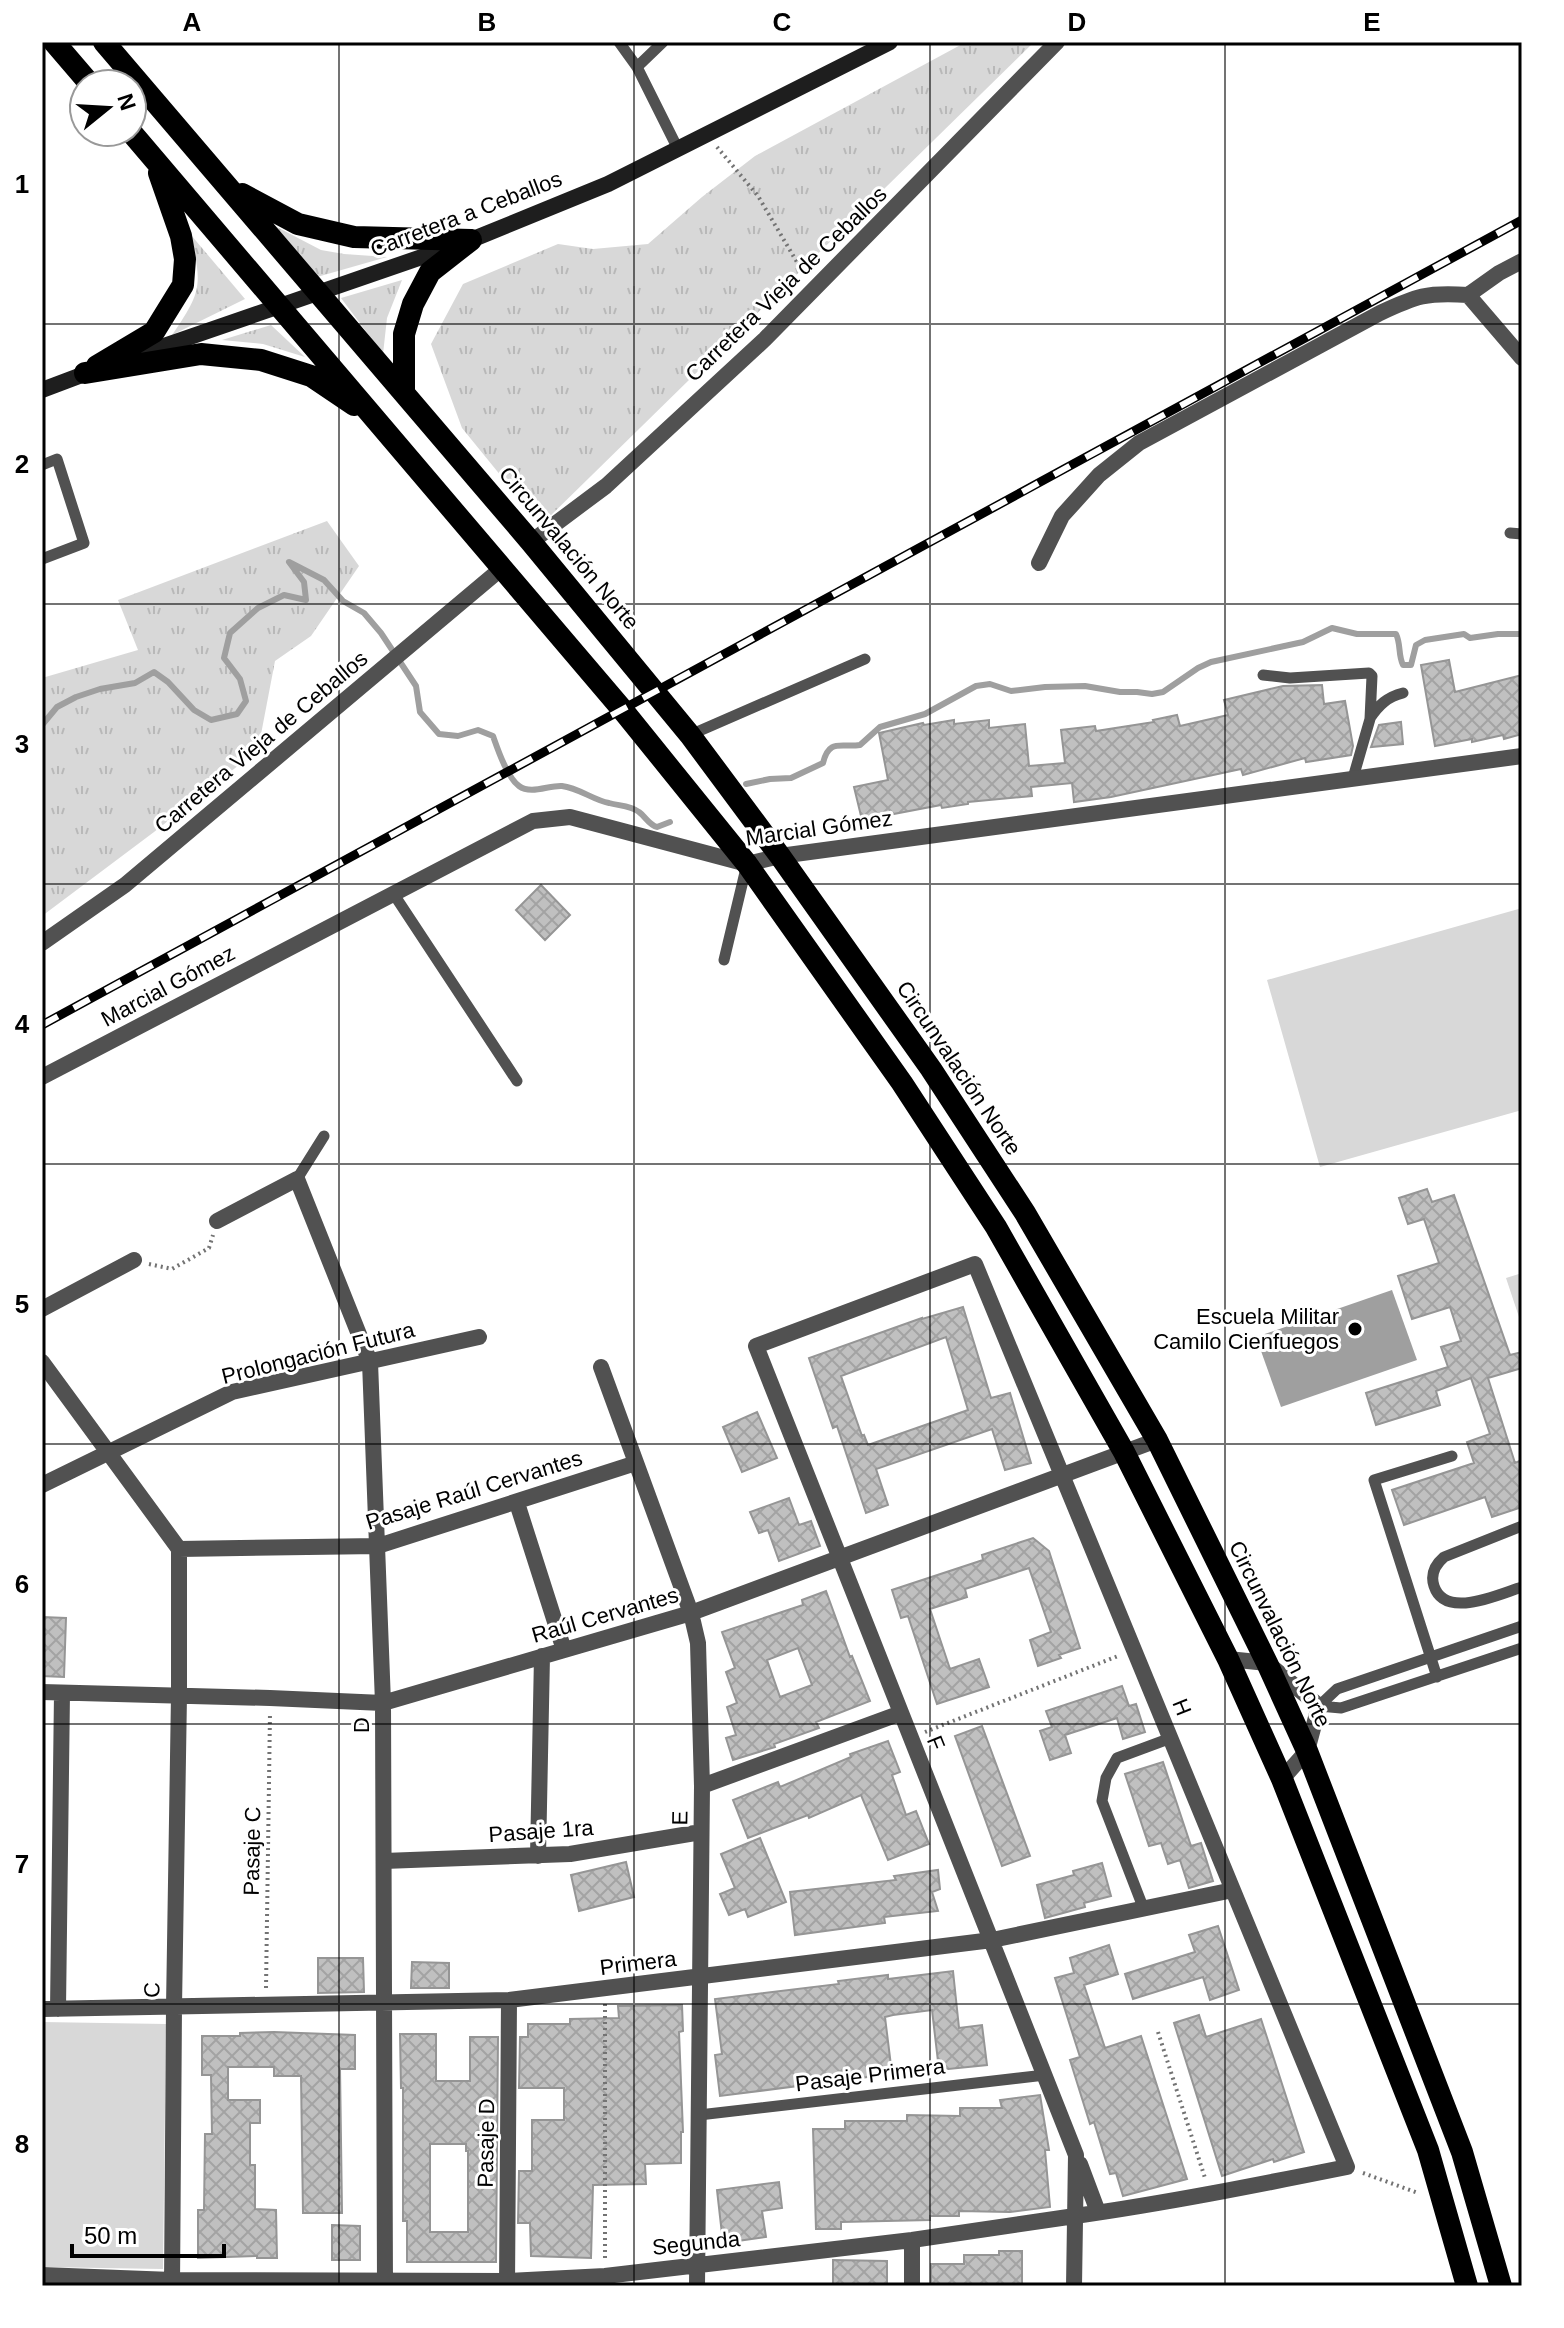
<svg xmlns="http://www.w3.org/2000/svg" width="1564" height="2328" viewBox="0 0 1564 2328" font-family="Arial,sans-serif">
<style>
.grass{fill:url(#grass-tufts)}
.pitch{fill:#d8d8d8}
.water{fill:#9f9f9f}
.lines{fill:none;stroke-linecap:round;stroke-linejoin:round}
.stream{stroke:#9f9f9f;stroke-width:6}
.building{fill:url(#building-cross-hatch);stroke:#959595;stroke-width:2;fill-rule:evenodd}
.path{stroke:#737373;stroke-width:4;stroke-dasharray:2 4;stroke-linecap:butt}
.service{stroke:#515151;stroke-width:11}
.minor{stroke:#515151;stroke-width:16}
.secondary{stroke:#1e1e1e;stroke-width:16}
.trunk{stroke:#000;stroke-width:22}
.rail-casing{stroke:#000;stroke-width:9}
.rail{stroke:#fff;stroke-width:6;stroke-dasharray:18;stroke-linecap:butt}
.grid{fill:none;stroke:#000;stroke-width:2;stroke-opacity:0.55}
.poi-dot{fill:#000;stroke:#fff;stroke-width:3}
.labels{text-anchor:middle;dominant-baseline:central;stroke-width:6;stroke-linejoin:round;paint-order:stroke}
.street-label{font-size:22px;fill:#000;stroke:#fff}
.poi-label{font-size:22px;fill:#000;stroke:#fff;text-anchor:end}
.neatline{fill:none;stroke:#000;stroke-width:3}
.grid-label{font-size:26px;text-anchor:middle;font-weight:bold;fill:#000}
</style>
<defs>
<pattern id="grass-tufts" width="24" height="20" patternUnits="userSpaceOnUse" patternTransform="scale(2)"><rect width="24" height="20" fill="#d8d8d8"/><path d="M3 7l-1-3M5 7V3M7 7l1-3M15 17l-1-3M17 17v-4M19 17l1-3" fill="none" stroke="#b8b8b8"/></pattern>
<pattern id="building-cross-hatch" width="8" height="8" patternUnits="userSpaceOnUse" patternTransform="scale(2)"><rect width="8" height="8" fill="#c0c0c0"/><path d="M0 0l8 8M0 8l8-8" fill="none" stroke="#a3a3a3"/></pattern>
</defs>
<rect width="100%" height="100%" fill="#fff"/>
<path class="grass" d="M966,42H1034L541,525L462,428L431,344L463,284L558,244L593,249L648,244L702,197L755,156Z
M275,226L321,250L344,254L387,257L317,277Z
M191,235L245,299L172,335C202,291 202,286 191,235Z
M402,280L387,318L383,354L341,298Z
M271,325L305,357L263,344L222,340Z
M327,521L359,566L311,636L275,661L258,750L154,832L42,916V678L138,650L118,600Z"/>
<path class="pitch" d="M1522,908V1110L1320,1167L1267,980Z
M1522,1273V1326L1506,1278Z
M42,2022L166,2024L163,2269L42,2267Z"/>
<path class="water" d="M1392,1290L1417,1360L1281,1407L1256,1337Z"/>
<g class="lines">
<path class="stream" d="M42,725L57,707L76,697L100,689L135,683L154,672L168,682L194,710L211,720L237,714L246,701L240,679L224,658L230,633L258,608L284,595L306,600L304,582L289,562L324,580L343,601L364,613L381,633L416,686L420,712L439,734L458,736L478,730L493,736C498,750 507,777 519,786C531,795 549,785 562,786C579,788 593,800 609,803C619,806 630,805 639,812C646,817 648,824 657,827L670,822
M746,784L770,779L791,778L823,763C829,738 841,748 860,745L880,727L925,714L976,686L990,684L1011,691L1045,687L1085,686L1120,692H1137L1152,694L1163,692L1198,668L1211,662L1303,642L1332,628L1357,634H1396C1401,644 1398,655 1403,665H1411L1416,645L1425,640L1464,634L1470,638L1498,634H1522"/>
</g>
<path class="building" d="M1449,660L1455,692L1522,675V734L1504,739L1503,735L1472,742V739L1435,746L1421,665Z
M1322,685L1324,704L1345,701L1353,746L1351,755L1306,762L1305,758L1243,775L1241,769L1111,797L1074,802L1072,783L1031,787L1032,796L968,802V804L942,808L941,805L862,820L854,787L888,780L879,733L923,723L924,725L954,720V724L989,720V728L1025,724L1029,766L1065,763L1061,730L1095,726L1096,731L1154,722L1153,720L1177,715L1180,726L1228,715L1224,700L1283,686Z
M1401,722L1403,744L1371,747L1379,725Z
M541,885L570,915L545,940L516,910Z
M1427,1189L1432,1202L1454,1195L1510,1355L1522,1352V1368L1488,1378L1515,1463L1522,1460V1507L1492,1517L1485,1497L1404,1525L1392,1490L1474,1463L1467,1442L1490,1434L1471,1378L1436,1391L1440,1405L1376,1425L1366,1393L1448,1367L1441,1347L1461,1341L1450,1307L1412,1319L1398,1276L1439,1263L1424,1219L1408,1224L1399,1198Z
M963,1307L991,1398L1010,1393L1031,1463L1005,1470L992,1429L876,1469L888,1505L866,1513L837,1426L833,1428L809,1358L922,1318V1319ZM946,1337L968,1410L868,1445L864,1435L862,1436L841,1376Z
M757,1412L777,1458L742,1472L723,1427Z
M789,1498L799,1525L811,1521L820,1546L779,1561L768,1530L759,1533L750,1512Z
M1033,1538L1049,1551L1080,1648L1059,1655L1061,1658L1038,1666L1030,1640L1051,1632L1029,1568L965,1589L967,1597L930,1609L950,1669L979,1659L989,1687L937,1704L908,1616L901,1618L892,1590L983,1560L982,1555Z
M826,1591L850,1657L852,1656L870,1701L816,1722L819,1728L774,1744L775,1747L733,1760L726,1738L736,1735L727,1707L737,1703L726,1672L735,1668L722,1632L803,1605L802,1600ZM798,1648L812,1685L780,1697L767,1660Z
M42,1617L66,1618L64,1677L42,1676Z
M1122,1686L1129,1706L1136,1704L1145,1732L1123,1739L1117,1718L1065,1735L1071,1753L1050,1760L1040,1731L1052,1727L1046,1711Z
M982,1726L1030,1856L1002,1866L955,1736Z
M888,1741L900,1772L892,1775L906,1815L916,1811L929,1844L888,1860L861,1795L809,1818L808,1815L748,1838L733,1800L778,1782L780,1787L851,1757L850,1754Z
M1163,1762L1191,1846L1201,1843L1213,1881L1189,1888L1180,1860L1168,1864L1161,1843L1149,1846L1125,1774Z
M760,1838L786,1902L748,1917L745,1909L729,1915L720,1894L735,1888L721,1854Z
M626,1862L634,1897L579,1911L571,1875Z
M1102,1863L1111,1896L1084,1903L1085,1907L1045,1918L1037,1885L1074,1875L1073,1871Z
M938,1870L940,1889L932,1892L938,1911L884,1917L885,1923L795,1935L790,1892L896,1880L894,1876Z
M1218,1926L1239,1990L1210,2000L1203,1977L1133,1999L1125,1974L1195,1952L1189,1935Z
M1109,1945L1118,1974L1084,1985L1105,2048L1141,2036L1187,2179L1123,2196L1116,2173L1110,2174L1094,2122L1090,2124L1070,2060L1080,2057L1055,1978L1074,1973L1070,1958Z
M318,1958H363L364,1992L318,1993Z
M412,1962L449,1963V1988H411Z
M953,1971L959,2028L982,2025L987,2065L939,2070L932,2010L893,2015L885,2017L892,2074L720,2096L715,2055L722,2054L715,1999L839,1984L838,1981L888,1975V1979Z
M682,2005L683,2031L679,2032L683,2132H681V2163L645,2164L646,2184L593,2185L591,2258L531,2256L530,2223H518L519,2171H532V2120H564V2088H519L520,2037H528V2024H570V2019L619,2018L618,2006Z
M1199,2015L1206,2037L1261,2019L1304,2152L1274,2162L1273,2159L1222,2176L1174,2023Z
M274,2032L355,2035V2069H340L342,2213H303L301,2076H274V2067H228V2100H260V2123H250V2165H255V2209L276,2210L277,2258H257V2256L198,2258V2210H204L205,2134H212L211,2075H202V2036H240V2033Z
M400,2034H436V2081H470V2037H498L496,2262H407V2221H403V2088H401ZM430,2144H466V2151H468V2232H430Z
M1040,2095L1049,2150H1045L1050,2207L1010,2212L959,2211V2216H930V2220L841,2222V2229H816L813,2129H845V2121H907V2115L960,2116V2108H1002L1000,2100Z
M779,2182L782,2208L762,2211L766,2237L723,2243L717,2190Z
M332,2225L360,2226V2260H332Z
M999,2251H1022V2286H931V2264H964V2255H999Z
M833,2260L887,2261V2285L833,2284Z"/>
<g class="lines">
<path class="path" d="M717,147L758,196L804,274
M149,1264L172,1269L209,1248L213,1235
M925,1732L1118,1656
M266,1988L270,1713
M605,2004V2259
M1158,2032L1205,2178
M1363,2173L1418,2193"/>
<path class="service" d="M619,42L637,67L678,149
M637,67L663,42
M42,465L57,459L84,543L42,559
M1510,533L1522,534
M1263,675L1290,678L1369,673L1372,676L1370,719L1353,778
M1370,718C1379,705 1387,697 1403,693
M690,735L865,659
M393,893L517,1081
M724,960L747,864
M297,1179L324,1136
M1522,1526L1444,1557C1436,1564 1430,1574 1434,1586C1445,1620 1499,1594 1522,1587
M1437,1677L1374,1480L1452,1456
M1319,1706L1337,1689L1522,1626
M1319,1706L1341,1708L1522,1648
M1143,1907L1102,1801L1106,1778L1117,1758L1171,1738
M699,2115L1045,2075"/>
<path class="minor" d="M1468,295L1522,358
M531,542L606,486L765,339L1057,42
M1039,563L1062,516L1099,475L1139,443L1380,313C1416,296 1427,292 1468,295L1499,273L1522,261
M42,943L125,885L502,568
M42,1077L533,821L570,817L747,864L780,856L1522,756
M217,1221L297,1179L370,1362L383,1703L385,2286
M42,1309L134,1260
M42,1362L179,1549V1695L174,2007L172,2286
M601,1367L691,1613L698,1643L702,1786L697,2286
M42,1485L232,1392L479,1337
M517,1503L564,1650
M179,1549L378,1546L636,1463
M1228,1659L1267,1663L1319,1706L1307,1751L1282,1779
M42,1692L270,1698L383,1703L691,1613L1157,1440
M702,1786L901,1713
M538,1856L542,1656
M384,1861L570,1854L701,1832
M42,2009L509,2000L992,1940L1233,1890
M58,2009L62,1693
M1080,2164L1098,2212
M42,2275L172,2280L507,2281L605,2276L912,2240L1075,2216C1167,2203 1257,2185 1347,2167L975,1264L756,1346L1076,2155L1074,2286
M507,2286L509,2000
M912,2286V2240"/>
<path class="secondary" d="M129,358L471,240L608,184L890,42
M42,390L95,370"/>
<path class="trunk" d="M54,42L90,84
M104,42L531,542L690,735L780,856L931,1069L1025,1213L1157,1440L1267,1663L1307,1751L1462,2152L1501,2286
M131,132L621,708L747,864L902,1083L996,1227L1124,1452L1228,1659L1282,1779L1428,2150L1467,2286
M242,194L298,224L354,237L471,240
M97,366L154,332L183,285L185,259L181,236L159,173
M85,373L201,354L261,360L311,376L354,405
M404,392V334L413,304L430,272L471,240"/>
<defs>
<path id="rail" d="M42,1025L1522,220"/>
</defs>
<use href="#rail" class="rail-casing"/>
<use href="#rail" class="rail"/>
</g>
<path class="grid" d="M339,42V2286M634,42V2286M930,42V2286M1225,42V2286M42,324H1522M42,604H1522M42,884H1522M42,1164H1522M42,1444H1522M42,1724H1522M42,2004H1522"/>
<circle class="poi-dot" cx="1355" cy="1329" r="8"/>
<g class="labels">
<g class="street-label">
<text transform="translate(466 214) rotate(-21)">Carretera a Ceballos</text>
<text transform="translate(786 284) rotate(-44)">Carretera Vieja de Ceballos</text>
<text transform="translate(569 548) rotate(50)">Circunvalación Norte</text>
<text transform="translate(261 742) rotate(-40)">Carretera Vieja de Ceballos</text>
<text transform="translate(819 828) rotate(-8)">Marcial Gómez</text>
<text transform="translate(168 986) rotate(-28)">Marcial Gómez</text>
<text transform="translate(959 1068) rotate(56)">Circunvalación Norte</text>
<text transform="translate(318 1353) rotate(-14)">Prolongación Futura</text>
<text transform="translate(474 1490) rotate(-17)">Pasaje Raúl Cervantes</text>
<text transform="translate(605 1615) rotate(-16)">Raúl Cervantes</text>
<text transform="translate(1280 1634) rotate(64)">Circunvalación Norte</text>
<text transform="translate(1182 1707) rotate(68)">H</text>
<text transform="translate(361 1725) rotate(-90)">D</text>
<text transform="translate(936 1743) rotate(68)">F</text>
<text transform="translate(680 1818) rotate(-89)">E</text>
<text transform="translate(541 1831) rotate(-4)">Pasaje 1ra</text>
<text transform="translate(252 1851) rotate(-89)">Pasaje C</text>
<text transform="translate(638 1963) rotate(-7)">Primera</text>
<text transform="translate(152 1990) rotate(-89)">C</text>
<text transform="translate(870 2075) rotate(-7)">Pasaje Primera</text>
<text transform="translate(486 2143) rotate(-89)">Pasaje D</text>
<text transform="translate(696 2243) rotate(-6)">Segunda</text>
</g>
<g class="poi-label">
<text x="1339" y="1316">Escuela Militar<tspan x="1339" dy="25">Camilo Cienfuegos</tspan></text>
</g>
</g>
<rect width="1564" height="2328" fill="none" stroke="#ffffff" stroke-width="88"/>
<g transform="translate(108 108) rotate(72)"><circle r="38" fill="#ffffff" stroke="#999999" stroke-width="2"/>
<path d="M0-6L14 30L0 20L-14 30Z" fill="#000000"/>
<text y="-12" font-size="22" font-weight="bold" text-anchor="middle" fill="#000000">N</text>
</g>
<path d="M72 2244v12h152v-12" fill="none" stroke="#000000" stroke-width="4"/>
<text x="84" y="2244" font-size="24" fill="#000000" stroke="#ffffff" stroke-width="6" paint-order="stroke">50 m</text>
<rect x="44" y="44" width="1476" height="2240" class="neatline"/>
<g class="grid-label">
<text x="192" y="31">A</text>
<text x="487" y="31">B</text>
<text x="782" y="31">C</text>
<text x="1077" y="31">D</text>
<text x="1372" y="31">E</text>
<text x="22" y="193">1</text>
<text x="22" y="473">2</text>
<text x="22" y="753">3</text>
<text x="22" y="1033">4</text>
<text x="22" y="1313">5</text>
<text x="22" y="1593">6</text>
<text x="22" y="1873">7</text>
<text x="22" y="2153">8</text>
</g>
</svg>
